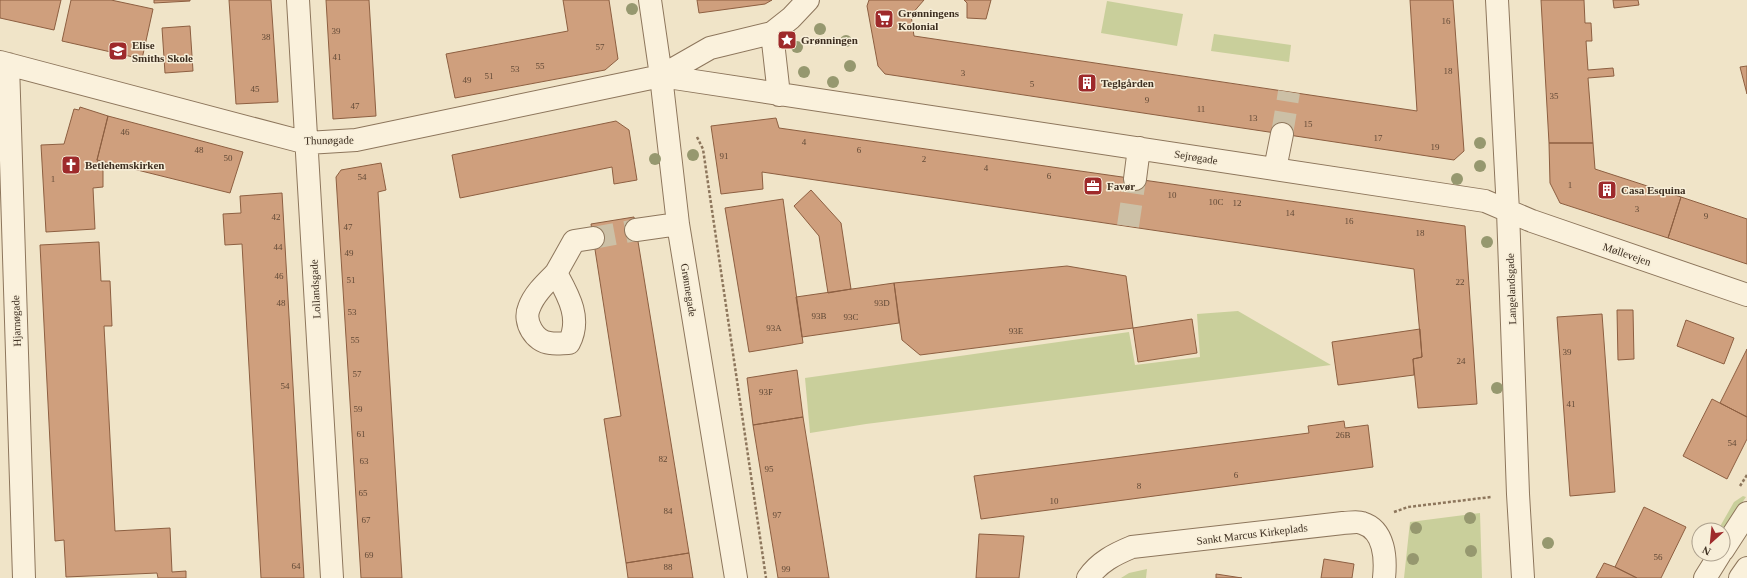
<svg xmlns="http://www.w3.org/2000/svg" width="1747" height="578" viewBox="0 0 1747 578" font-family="'Times New Roman',serif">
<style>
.green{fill:#c9cf9b}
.building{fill:#cf9f7d;stroke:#8d5f41}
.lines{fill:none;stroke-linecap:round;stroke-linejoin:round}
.minor-tunnel{stroke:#ccc0a6;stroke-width:22;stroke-dasharray:22 11;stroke-linecap:butt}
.minor-casing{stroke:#8d765c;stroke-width:24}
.path{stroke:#8d765c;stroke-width:2.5;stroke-dasharray:3 2;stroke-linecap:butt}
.minor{stroke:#faf1dc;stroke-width:22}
.tree{fill:#96986f}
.labels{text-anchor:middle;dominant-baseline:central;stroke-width:3;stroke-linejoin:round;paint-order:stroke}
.number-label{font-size:9px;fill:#624a37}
.poi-label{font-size:11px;font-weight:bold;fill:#3d2e20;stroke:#f7eed8;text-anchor:start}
.street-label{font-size:11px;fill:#3d2e20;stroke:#f7eed8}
</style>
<rect width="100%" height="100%" fill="#f0e4c8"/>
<path class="green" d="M1107,1L1183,14L1177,46L1101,33Z
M1214,34L1291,45L1289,62L1211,51Z
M1238,311L1331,365L866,424L810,433L805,378L1129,332L1135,365L1200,357L1197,314Z
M1743,496L1746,497L1723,530H1718L1734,502Z
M1480,513L1482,578H1404L1410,522Z
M1147,569L1146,578H1121L1129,573Z"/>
<path class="building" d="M0,0H61L54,30L0,18Z
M71,0H111L153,9L142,59L62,41Z
M154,0H190V1L154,3Z
M229,0H271L278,102L236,104Z
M326,0H369L376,116L333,119Z
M563,0H609L618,59L605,70L455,98L446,54L568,31Z
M697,0H772L765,4L699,13Z
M869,0H924L911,15L914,36L1417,111L1410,0H1453L1464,151L1454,160L885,74L878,66L867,6Z
M964,0H991L986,19L967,18V3Z
M1541,0H1584L1585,23H1591L1592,41H1586L1588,70L1613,68L1614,76L1588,78L1593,143H1549Z
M1613,0H1638L1639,5L1614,8Z
M190,26L193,71L165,73L162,28Z
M1747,66V94L1740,67Z
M80,107L108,116L97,160L103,171V187L93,188L95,229L46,232L41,145L64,144L74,109L79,110Z
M108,116L243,152L230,193L97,160Z
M776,118L779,128L1465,226L1477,404L1418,408L1413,359L1422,357L1414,269L762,172L763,189L721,194L711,126Z
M616,121L629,130L637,180L614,184L612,167L460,198L452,155Z
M1549,143H1593L1595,169L1681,197L1668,238L1560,203L1550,183Z
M381,163L386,190L378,192L402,578H361L336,177L341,170Z
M811,190L841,223L851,289L828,293L819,236L794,206Z
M282,193L304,578H261L242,244L225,245L223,214L241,213L240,196Z
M1681,197L1747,219V264L1668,238Z
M783,199L803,343L749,352L725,208Z
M634,217L689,553L626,563L604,419L621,416L591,224Z
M99,242L101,281H110L112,326H104L115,531L170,528L172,572L186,571V578H158L157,573L66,577L64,540L55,541L40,245Z
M1067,266L1126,276L1133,328L920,355L902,340L894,283Z
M894,283L899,323L802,337L796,297Z
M1617,310H1633L1634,359L1618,360Z
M1602,314L1615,492L1570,496L1557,317Z
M1192,319L1197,353L1138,362L1133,328Z
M1686,320L1734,338L1724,364L1677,346Z
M1420,329L1422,357L1413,359L1414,375L1338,385L1332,342Z
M1747,349V417L1720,403Z
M797,370L803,417L753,425L747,378Z
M1712,399L1747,417V439L1727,479L1683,456Z
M803,417L829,578H778L753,425Z
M1344,421L1345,428L1368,425L1373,467L981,519L974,476L1309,433L1308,426Z
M1644,507L1686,527L1661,578H1637L1615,567Z
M979,534L1024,536L1019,578H976Z
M689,553L693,578H628L626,563Z
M1324,559L1354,564L1352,578H1321Z
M1604,563L1615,567L1637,578H1596Z
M1216,574L1242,578H1216Z"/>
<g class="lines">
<path class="minor-tunnel" d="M1282,134L1289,92
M1128,226L1135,179
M593,238L636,230"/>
<defs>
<path id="minor" d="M298,0L332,578
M650,0L661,76L678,224L736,578
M1497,0L1508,211L1518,494L1523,578
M772,33L779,95
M0,62L307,143L356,140L661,76L710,48L772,33L791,18L808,0
M8,64L24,578
M661,76L1485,201L1532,221L1747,295
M1275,169L1282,134
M1135,179L1139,148
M636,230L678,224
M556,273C546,283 534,294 529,308C523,322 535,342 550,343C556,344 563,343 569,343C582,318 568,295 556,273L574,241L593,238
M1723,550L1747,513
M1088,578C1099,562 1115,554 1132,547L1343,523C1349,523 1357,521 1362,523C1385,530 1386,559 1384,578
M1705,578L1720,554
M1740,578L1747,568"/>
</defs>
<use href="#minor" class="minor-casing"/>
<path class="path" d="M697,137L703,149L766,578
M1740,486L1747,475
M1394,512L1408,507L1491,497"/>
<use href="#minor" class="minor"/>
</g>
<g class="tree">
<circle cx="632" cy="9" r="6"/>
<circle cx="820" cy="29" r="6"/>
<circle cx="846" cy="41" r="6"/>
<circle cx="797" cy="47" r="6"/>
<circle cx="850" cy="66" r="6"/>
<circle cx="804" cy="72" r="6"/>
<circle cx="833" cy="82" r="6"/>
<circle cx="1480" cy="143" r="6"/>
<circle cx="693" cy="155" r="6"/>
<circle cx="655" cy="159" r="6"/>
<circle cx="1480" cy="166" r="6"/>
<circle cx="1457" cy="179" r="6"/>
<circle cx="1487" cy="242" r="6"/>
<circle cx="1497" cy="388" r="6"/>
<circle cx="1470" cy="518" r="6"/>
<circle cx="1416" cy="528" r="6"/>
<circle cx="1548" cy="543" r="6"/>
<circle cx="1471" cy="551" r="6"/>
<circle cx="1413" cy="559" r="6"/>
</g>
<defs>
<symbol id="supermarket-square" viewBox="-11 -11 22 22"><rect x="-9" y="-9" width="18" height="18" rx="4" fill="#9e2a2b" stroke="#f7eed8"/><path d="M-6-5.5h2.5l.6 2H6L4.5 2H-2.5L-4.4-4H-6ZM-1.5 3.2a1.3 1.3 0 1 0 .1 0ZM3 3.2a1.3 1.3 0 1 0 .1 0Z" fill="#fff"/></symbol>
<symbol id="sight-square" viewBox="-11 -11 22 22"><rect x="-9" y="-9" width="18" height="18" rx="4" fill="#9e2a2b" stroke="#f7eed8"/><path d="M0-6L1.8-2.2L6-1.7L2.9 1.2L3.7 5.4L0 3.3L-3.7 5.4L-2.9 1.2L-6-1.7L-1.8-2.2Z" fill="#fff"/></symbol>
<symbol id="school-square" viewBox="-11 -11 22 22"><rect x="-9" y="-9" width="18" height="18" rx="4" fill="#9e2a2b" stroke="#f7eed8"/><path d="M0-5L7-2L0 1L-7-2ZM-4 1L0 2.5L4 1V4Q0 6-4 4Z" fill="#fff"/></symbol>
<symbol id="building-square" viewBox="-11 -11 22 22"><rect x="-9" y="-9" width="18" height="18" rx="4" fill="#9e2a2b" stroke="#f7eed8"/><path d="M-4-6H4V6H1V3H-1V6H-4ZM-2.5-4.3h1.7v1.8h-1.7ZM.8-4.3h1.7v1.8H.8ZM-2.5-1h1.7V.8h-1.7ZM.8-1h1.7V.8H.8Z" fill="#fff"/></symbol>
<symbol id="church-square" viewBox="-11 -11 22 22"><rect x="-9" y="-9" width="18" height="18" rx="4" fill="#9e2a2b" stroke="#f7eed8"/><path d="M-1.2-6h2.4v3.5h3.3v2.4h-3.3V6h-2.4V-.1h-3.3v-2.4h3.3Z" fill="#fff"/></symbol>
<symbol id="office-square" viewBox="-11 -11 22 22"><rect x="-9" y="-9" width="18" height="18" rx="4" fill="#9e2a2b" stroke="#f7eed8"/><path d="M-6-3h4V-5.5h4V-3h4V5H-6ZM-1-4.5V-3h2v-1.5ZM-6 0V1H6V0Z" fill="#fff"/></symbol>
</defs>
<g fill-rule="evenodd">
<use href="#supermarket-square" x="873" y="8" width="22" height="22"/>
<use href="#sight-square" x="776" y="29" width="22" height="22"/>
<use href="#school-square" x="107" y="40" width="22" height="22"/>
<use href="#building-square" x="1076" y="72" width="22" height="22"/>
<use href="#church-square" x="60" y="154" width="22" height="22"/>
<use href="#office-square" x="1082" y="175" width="22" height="22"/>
<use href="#building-square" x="1596" y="179" width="22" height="22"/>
</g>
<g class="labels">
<g class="number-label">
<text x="1446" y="21">16</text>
<text x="336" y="31">39</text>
<text x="266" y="37">38</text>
<text x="600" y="47">57</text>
<text x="337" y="57">41</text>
<text x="540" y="66">55</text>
<text x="515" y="69">53</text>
<text x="1448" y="71">18</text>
<text x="963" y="73">3</text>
<text x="489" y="76">51</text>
<text x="467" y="80">49</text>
<text x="1032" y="84">5</text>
<text x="255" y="89">45</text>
<text x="1554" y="96">35</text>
<text x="1147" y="100">9</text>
<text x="355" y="106">47</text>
<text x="1201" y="109">11</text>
<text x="1253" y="118">13</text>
<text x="1308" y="124">15</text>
<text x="125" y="132">46</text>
<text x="1378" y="138">17</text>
<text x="804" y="142">4</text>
<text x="1435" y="147">19</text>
<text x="199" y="150">48</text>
<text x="859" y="150">6</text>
<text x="724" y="156">91</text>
<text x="228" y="158">50</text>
<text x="924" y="159">2</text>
<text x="986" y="168">4</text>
<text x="1049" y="176">6</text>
<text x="362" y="177">54</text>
<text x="53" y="179">1</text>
<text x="1570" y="185">1</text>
<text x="1172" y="195">10</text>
<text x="1216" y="202">10C</text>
<text x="1237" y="203">12</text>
<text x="1637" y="209">3</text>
<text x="1290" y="213">14</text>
<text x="1706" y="216">9</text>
<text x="276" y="217">42</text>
<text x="1349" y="221">16</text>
<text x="348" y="227">47</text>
<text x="1420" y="233">18</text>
<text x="278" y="247">44</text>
<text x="349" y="253">49</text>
<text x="279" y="276">46</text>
<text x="351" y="280">51</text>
<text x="1460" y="282">22</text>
<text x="281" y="303">48</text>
<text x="882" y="303">93D</text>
<text x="352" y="312">53</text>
<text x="819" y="316">93B</text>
<text x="851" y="317">93C</text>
<text x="774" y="328">93A</text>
<text x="1016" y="331">93E</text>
<text x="355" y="340">55</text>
<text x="1567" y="352">39</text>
<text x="1461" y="361">24</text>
<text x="357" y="374">57</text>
<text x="285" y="386">54</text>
<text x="766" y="392">93F</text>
<text x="1571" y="404">41</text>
<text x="358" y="409">59</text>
<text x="361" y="434">61</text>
<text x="1343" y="435">26B</text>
<text x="1732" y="443">54</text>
<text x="663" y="459">82</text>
<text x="364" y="461">63</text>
<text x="769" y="469">95</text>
<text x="1236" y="475">6</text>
<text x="1139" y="486">8</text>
<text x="363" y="493">65</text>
<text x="1054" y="501">10</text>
<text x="668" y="511">84</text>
<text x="777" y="515">97</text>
<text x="366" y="520">67</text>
<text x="369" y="555">69</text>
<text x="1658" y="557">56</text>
<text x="296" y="566">64</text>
<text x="668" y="567">88</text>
<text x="786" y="569">99</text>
</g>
<g class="poi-label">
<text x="898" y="13">Grønningens<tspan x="898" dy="13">Kolonial</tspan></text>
<text x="801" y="40">Grønningen</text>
<text x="132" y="45">Elise<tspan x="132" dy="13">Smiths Skole</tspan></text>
<text x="1101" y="83">Teglgården</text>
<text x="85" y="165">Betlehemskirken</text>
<text x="1107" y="186">Favør</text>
<text x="1621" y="190">Casa Esquina</text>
</g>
<g class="street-label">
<text transform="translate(329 140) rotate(-1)">Thunøgade</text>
<text transform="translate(1196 157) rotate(9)">Sejrøgade</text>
<text transform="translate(1627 254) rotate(19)">Møllevejen</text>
<text transform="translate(315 289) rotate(-93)">Lollandsgade</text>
<text transform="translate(1511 289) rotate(-92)">Langelandsgade</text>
<text transform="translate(689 290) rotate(81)">Grønnegade</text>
<text transform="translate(16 321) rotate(-92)">Hjarnøgade</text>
<text transform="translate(1252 534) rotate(-7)">Sankt Marcus Kirkeplads</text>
</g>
</g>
<g transform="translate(1711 542) rotate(207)"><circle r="19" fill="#f7eed8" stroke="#ada18e"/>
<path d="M0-3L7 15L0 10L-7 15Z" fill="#9e2a2b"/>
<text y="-6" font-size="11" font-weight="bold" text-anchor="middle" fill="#3d2e20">N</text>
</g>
</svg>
